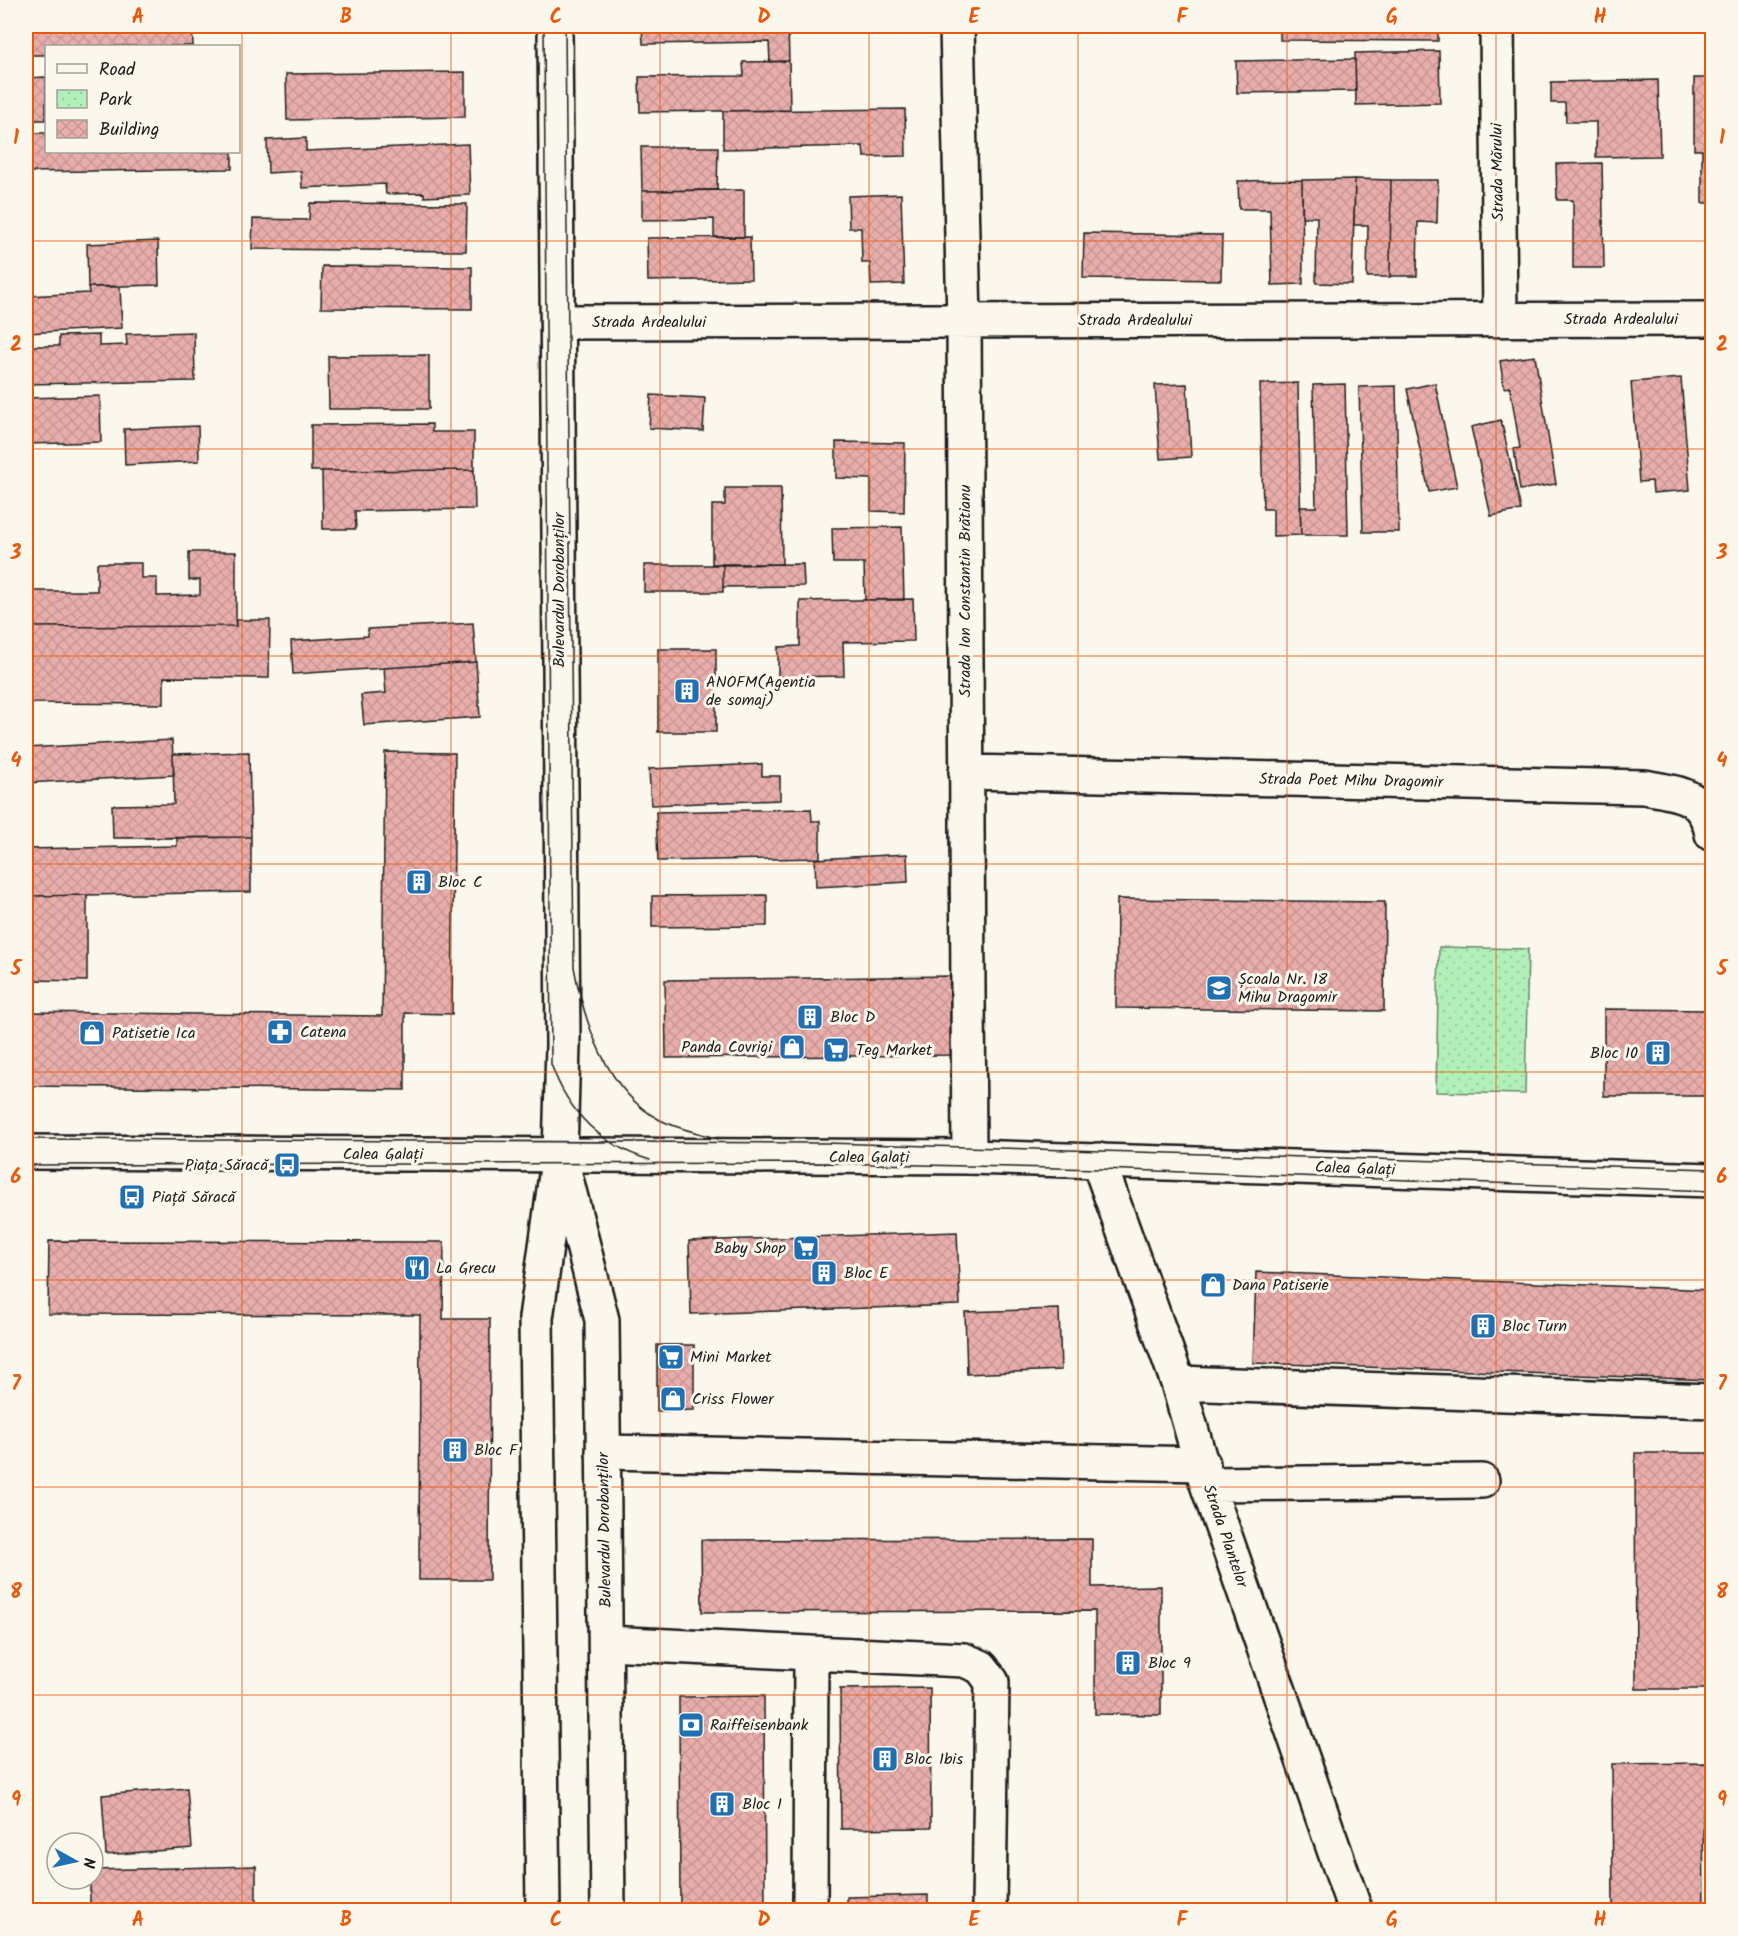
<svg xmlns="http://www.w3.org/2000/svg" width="1738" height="1936" viewBox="0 0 1738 1936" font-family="Kalam,sans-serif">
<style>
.park{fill:url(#park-dots);stroke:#66866a;stroke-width:1.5}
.building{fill:url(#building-cross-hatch);stroke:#1c1c1c;stroke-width:1.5}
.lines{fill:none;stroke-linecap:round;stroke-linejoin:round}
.minor-casing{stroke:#1c1c1c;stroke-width:38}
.major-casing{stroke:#1c1c1c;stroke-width:38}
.minor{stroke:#fbf7ec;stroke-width:33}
.major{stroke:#fbf7ec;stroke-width:33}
.tram{stroke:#1c1c1c;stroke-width:1.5}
.grid{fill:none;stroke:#e8590c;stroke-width:1.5;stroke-opacity:0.55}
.labels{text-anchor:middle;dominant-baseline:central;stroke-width:6;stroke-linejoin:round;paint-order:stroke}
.street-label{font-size:16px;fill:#1c1c1c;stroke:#fbf7ec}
.poi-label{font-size:16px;fill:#1c1c1c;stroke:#fbf7ec;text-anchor:start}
.neatline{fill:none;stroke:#e8590c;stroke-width:2}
.grid-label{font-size:20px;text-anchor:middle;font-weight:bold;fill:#e8590c}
</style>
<defs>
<pattern id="park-dots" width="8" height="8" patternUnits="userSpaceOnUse" patternTransform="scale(1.5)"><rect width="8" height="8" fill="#b1f0b8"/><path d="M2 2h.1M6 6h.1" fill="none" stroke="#98cd9e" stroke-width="1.8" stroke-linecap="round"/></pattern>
<pattern id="building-cross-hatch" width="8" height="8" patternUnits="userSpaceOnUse" patternTransform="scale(1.5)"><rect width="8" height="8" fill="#e9aeab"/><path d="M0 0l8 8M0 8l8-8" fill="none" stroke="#c79593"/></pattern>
</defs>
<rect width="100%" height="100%" fill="#fbf7ec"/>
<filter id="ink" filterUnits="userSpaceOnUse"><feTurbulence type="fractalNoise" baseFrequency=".0167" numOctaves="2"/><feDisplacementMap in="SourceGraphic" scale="12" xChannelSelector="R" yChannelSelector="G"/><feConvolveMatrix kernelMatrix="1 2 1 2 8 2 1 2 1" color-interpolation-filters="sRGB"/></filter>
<g filter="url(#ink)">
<path class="park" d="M1439,947L1528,949L1525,1094L1436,1092Z"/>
<path class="building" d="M26,26H192L193,46H46V55H26Z
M642,26H788L789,61L770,62L769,42L643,44Z
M1280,26H1438V41L1280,40Z
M1439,51L1440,103L1356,105L1355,53Z
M1355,59L1356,91L1237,93L1236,61Z
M789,61L790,110L640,112L639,77L744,76L743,62Z
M465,72V117L287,120L286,74Z
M46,77V120H26V78Z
M1694,78H1712V203H1702V150H1694Z
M1658,80L1660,156L1596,157V122H1566L1565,103H1551V82Z
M905,109L906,156L864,157L863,146L723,149V111Z
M26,133H46V152H232V169L26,172Z
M306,138V151L468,144L470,195L424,197V193L386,194L385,184L302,188L301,171L268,173L267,140Z
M641,147H718L717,190L642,191Z
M1602,163L1604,268H1573V200H1557L1556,164Z
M1355,179L1352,284L1316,283L1317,217H1302V180Z
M1355,179L1391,180L1390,277H1367L1368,225H1354Z
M1302,180L1303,284L1272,285L1270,209H1239L1238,181Z
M1391,180H1438L1437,223L1418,222L1417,276H1390Z
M744,190V237H714V219L642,220V191Z
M901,194L904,284L871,285L870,263H862L861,228H849L848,196Z
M310,203L467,204L466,251L252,249L253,219L309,220Z
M1084,233L1222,235L1221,280L1083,278Z
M750,237L751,279L648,281L647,238Z
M158,241L159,285L88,287L87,244Z
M322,266L472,267V309L321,308Z
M88,287H120L122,328L26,333V296L89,293Z
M194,332L195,381L26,384V346H59V336L99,335V346L127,345L126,334Z
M429,355V409H329L328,356Z
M1535,356L1556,484L1520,490L1514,449L1520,448L1510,387L1504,388L1500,361Z
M1681,378L1690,490L1653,493L1652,481L1639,482L1631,382Z
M1298,383L1301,535L1273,536V509H1263L1260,384Z
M1435,383L1457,487L1429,492L1407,389Z
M1187,384L1191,457L1160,459L1155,385Z
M1345,384L1348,535H1301L1300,507H1316L1313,385Z
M1396,386L1399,532H1363L1359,387Z
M651,395L705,398L703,431L649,428Z
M100,396L101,442L26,444V398Z
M1501,420L1521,510L1491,516L1471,427Z
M432,424V432H474V470L311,471V425Z
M198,426L199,461L125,465L124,429Z
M836,442L905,443L904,512L871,511V479L836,478Z
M474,470L475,509L355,511L356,529H323L322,471Z
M725,488H781L782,564H712V505H725Z
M902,527L904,600H865L864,563H833L832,528Z
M189,552H236V626L26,627V591H97V563H141V578H157V596L200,595V580H189Z
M803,564L804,586L723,587V565Z
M644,565H723V592H644Z
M913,599L914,641L843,642L844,676L778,677V647L800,646V601Z
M235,620H270L269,678L164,677V704L26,703V627L236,626Z
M473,623L476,662L293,674L291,641L368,636V629Z
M658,649H716V732H658Z
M476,662L480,717L364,725L361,695L386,693L384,668Z
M172,740L174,775L26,783V748Z
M249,752L251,837L113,838L112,805L174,804L173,754Z
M385,752L455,753L452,1014L405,1013V1090L26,1086V1012L382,1016Z
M762,764V776H780V800L651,805L649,769Z
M811,809L812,821H820V858L658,861L656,812Z
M251,837V892L32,896V890L26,891V849L177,846V838Z
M907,854L908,882L816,887L815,859Z
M87,895V981L26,980V932H32V896Z
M767,895V926L652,927V896Z
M1117,899L1385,902L1384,1011L1116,1008Z
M953,976L954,1055L666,1058L665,980Z
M1604,1009L1712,1010V1096H1604Z
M957,1232L960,1305L691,1314L689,1241Z
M49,1241L444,1242L443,1319H490L489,1580H419L420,1315L48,1314Z
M1256,1272L1712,1290V1380L1253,1363Z
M1059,1309L1061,1370L967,1374L965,1312Z
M657,1345H694V1410L657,1411Z
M1635,1453H1712V1689H1636Z
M1092,1539V1587L1161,1586V1715L1095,1714V1611L702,1612L701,1540Z
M930,1688L931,1828L841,1829L840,1689Z
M764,1696L765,1910H680L679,1697Z
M1712,1763V1812H1703L1704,1910H1613L1612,1764Z
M187,1788L192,1848L106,1855L102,1795Z
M256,1866V1904L90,1908V1879H93V1870Z
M928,1895V1910H847V1897Z"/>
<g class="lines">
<defs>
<path id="minor" d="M957,26L964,321L969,1157
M1497,26L1500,318
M558,322L1712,319
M966,772L1644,787C1678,793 1705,794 1712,834
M1098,1160L1178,1383L1207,1484L1355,1910
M1178,1383L1712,1401
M603,1452L1203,1464
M1207,1484L1482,1481
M607,1643L811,1653L810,1910
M811,1653L964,1660L981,1667L992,1682L989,1910"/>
<path id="major" d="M555,26L563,1045L560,1155L602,1320L608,1910
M26,1152L969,1157L1712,1180
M543,1910L536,1318L557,1168"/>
</defs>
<use href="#minor" class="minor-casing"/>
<use href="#major" class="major-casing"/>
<use href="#minor" class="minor"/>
<use href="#major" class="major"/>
<path class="tram" d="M544,26L551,1064C568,1112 600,1145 650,1160
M565,26L574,967C584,1022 607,1092 660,1120C678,1129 700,1133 718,1139
M26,1139L826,1143L1712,1169
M26,1165L828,1163L1101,1169L1712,1191"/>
</g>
</g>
<path class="grid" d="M242,26V1910M451,26V1910M660,26V1910M869,26V1910M1078,26V1910M1287,26V1910M1496,26V1910M26,241H1712M26,449H1712M26,656H1712M26,864H1712M26,1072H1712M26,1280H1712M26,1487H1712M26,1695H1712"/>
<defs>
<symbol id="building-square" viewBox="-11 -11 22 22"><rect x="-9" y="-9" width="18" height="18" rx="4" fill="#1f6fb2" stroke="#fbf7ec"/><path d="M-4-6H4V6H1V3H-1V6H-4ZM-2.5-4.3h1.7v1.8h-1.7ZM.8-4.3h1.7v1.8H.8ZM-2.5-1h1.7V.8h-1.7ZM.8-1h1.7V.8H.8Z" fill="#fff"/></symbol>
<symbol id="school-square" viewBox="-11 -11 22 22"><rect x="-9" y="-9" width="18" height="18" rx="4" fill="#1f6fb2" stroke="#fbf7ec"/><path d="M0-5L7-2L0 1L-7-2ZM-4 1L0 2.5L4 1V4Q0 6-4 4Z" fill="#fff"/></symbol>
<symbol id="pharmacy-square" viewBox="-11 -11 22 22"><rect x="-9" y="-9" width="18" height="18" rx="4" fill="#1f6fb2" stroke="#fbf7ec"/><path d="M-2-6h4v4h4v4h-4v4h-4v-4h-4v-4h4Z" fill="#fff"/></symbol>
<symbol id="shop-square" viewBox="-11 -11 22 22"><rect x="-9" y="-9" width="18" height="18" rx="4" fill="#1f6fb2" stroke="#fbf7ec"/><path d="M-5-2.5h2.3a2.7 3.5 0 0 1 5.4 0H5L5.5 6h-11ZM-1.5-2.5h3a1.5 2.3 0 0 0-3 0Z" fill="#fff"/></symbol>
<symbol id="supermarket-square" viewBox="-11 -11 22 22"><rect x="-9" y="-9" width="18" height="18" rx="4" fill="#1f6fb2" stroke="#fbf7ec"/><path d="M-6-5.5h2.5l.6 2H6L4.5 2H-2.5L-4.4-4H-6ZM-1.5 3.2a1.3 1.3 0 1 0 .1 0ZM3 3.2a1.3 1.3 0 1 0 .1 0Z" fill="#fff"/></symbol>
<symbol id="bus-square" viewBox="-11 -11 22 22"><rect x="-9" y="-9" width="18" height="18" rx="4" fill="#1f6fb2" stroke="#fbf7ec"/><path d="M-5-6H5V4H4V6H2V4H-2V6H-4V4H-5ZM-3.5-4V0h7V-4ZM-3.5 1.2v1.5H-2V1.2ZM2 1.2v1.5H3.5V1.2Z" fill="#fff"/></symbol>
<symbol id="restaurant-square" viewBox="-11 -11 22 22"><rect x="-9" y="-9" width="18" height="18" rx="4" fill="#1f6fb2" stroke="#fbf7ec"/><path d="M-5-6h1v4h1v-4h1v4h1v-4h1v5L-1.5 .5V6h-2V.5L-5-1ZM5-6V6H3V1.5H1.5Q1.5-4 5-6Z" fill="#fff"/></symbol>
<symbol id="bank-square" viewBox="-11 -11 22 22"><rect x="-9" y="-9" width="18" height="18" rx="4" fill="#1f6fb2" stroke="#fbf7ec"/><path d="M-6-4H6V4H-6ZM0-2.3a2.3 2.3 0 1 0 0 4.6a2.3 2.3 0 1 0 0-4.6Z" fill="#fff"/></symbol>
</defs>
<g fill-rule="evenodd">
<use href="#building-square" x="672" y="676" width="30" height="30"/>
<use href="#building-square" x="404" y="867" width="30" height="30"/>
<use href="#school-square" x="1204" y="973" width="30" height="30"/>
<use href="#building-square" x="795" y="1002" width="30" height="30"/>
<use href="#pharmacy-square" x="265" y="1017" width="30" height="30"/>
<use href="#shop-square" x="77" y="1018" width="30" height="30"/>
<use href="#shop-square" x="777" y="1032" width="30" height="30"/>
<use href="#supermarket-square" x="821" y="1035" width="30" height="30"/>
<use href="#building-square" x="1643" y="1038" width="30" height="30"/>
<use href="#bus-square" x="272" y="1150" width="30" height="30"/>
<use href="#bus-square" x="117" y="1182" width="30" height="30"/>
<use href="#supermarket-square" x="791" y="1233" width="30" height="30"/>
<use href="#restaurant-square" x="402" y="1253" width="30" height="30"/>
<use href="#building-square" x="809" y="1258" width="30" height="30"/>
<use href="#shop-square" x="1198" y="1270" width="30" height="30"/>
<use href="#building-square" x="1468" y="1311" width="30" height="30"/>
<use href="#supermarket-square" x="656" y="1342" width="30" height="30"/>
<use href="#shop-square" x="658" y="1384" width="30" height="30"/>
<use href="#building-square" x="440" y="1435" width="30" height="30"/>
<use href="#building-square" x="1113" y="1648" width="30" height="30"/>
<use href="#bank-square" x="676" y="1710" width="30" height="30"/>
<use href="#building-square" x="870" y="1744" width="30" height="30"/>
<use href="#building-square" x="707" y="1789" width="30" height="30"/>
</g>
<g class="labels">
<g class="street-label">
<text transform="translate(1498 172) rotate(-91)">Strada Mărului</text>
<text x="1621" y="319">Strada Ardealului</text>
<text x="1135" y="320">Strada Ardealului</text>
<text x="649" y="322">Strada Ardealului</text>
<text transform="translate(559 590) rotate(-90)">Bulevardul Dorobanților</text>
<text transform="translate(965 591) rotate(-90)">Strada Ion Constantin Brătianu</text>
<text transform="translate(1351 781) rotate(1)">Strada Poet Mihu Dragomir</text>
<text x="383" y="1154">Calea Galați</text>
<text x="869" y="1157">Calea Galați</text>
<text transform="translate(1355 1169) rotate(2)">Calea Galați</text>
<text transform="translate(605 1530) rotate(-91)">Bulevardul Dorobanților</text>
<text transform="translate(1225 1536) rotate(71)">Strada Plantelor</text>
</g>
<g class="poi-label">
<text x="706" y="682">ANOFM(Agentia<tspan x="706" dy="18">de somaj)</tspan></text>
<text x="438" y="882">Bloc C</text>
<text x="1238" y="979">Școala Nr. 18<tspan x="1238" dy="18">Mihu Dragomir</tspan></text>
<text x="830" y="1017">Bloc D</text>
<text x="300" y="1032">Catena</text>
<text x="112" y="1033">Patisetie Ica</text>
<text x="772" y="1047" text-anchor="end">Panda Covrigi</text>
<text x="856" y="1050">Teg Market</text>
<text x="1638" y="1053" text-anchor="end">Bloc 10</text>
<text x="268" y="1165" text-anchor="end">Piața Săracă</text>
<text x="152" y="1197">Piață Săracă</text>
<text x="786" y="1248" text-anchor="end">Baby Shop</text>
<text x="436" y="1268">La Grecu</text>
<text x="844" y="1273">Bloc E</text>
<text x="1232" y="1285">Dana Patiserie</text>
<text x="1502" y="1326">Bloc Turn</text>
<text x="690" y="1357">Mini Market</text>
<text x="692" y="1399">Criss Flower</text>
<text x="474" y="1450">Bloc F</text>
<text x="1148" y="1663">Bloc 9</text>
<text x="710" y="1725">Raiffeisenbank</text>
<text x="904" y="1759">Bloc 1bis</text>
<text x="742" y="1804">Bloc 1</text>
</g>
</g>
<rect width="1738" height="1936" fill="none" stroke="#fbf7ec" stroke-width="66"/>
<rect x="45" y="45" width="195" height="108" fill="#fbf7ec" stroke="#a29f99" stroke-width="1.5"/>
<rect x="57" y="64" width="30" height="9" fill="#fbf7ec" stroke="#a29f99" stroke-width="1.5"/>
<text x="99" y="75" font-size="18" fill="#1c1c1c">Road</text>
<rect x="57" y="90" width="30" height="18" fill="url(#park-dots)" stroke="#a29f99" stroke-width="1.5"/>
<text x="99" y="105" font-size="18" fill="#1c1c1c">Park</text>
<rect x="57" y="120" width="30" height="18" fill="url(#building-cross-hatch)" stroke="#a29f99" stroke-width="1.5"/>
<text x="99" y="135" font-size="18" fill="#1c1c1c">Building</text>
<g transform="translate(75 1861) rotate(98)"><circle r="28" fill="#fbf7ec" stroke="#a29f99" stroke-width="1.5"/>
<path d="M0-4.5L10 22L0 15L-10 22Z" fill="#1f6fb2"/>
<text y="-9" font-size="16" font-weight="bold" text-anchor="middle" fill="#1c1c1c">N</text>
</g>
<rect x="33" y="33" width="1672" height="1870" class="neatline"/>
<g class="grid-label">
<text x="138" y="23">A</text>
<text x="346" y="23">B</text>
<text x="556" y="23">C</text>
<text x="764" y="23">D</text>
<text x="974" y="23">E</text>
<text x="1182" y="23">F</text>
<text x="1392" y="23">G</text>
<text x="1600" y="23">H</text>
<text x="16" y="144">1</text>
<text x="1722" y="144">1</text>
<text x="16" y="351">2</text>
<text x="1722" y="351">2</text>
<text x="16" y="559">3</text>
<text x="1722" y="559">3</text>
<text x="16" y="767">4</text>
<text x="1722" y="767">4</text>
<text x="16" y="975">5</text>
<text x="1722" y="975">5</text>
<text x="16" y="1183">6</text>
<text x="1722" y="1183">6</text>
<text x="16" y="1390">7</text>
<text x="1722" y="1390">7</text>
<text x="16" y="1598">8</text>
<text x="1722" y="1598">8</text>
<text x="16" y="1806">9</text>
<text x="1722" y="1806">9</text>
<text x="138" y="1926">A</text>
<text x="346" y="1926">B</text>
<text x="556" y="1926">C</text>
<text x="764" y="1926">D</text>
<text x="974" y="1926">E</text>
<text x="1182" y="1926">F</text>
<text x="1392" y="1926">G</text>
<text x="1600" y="1926">H</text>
</g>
</svg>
